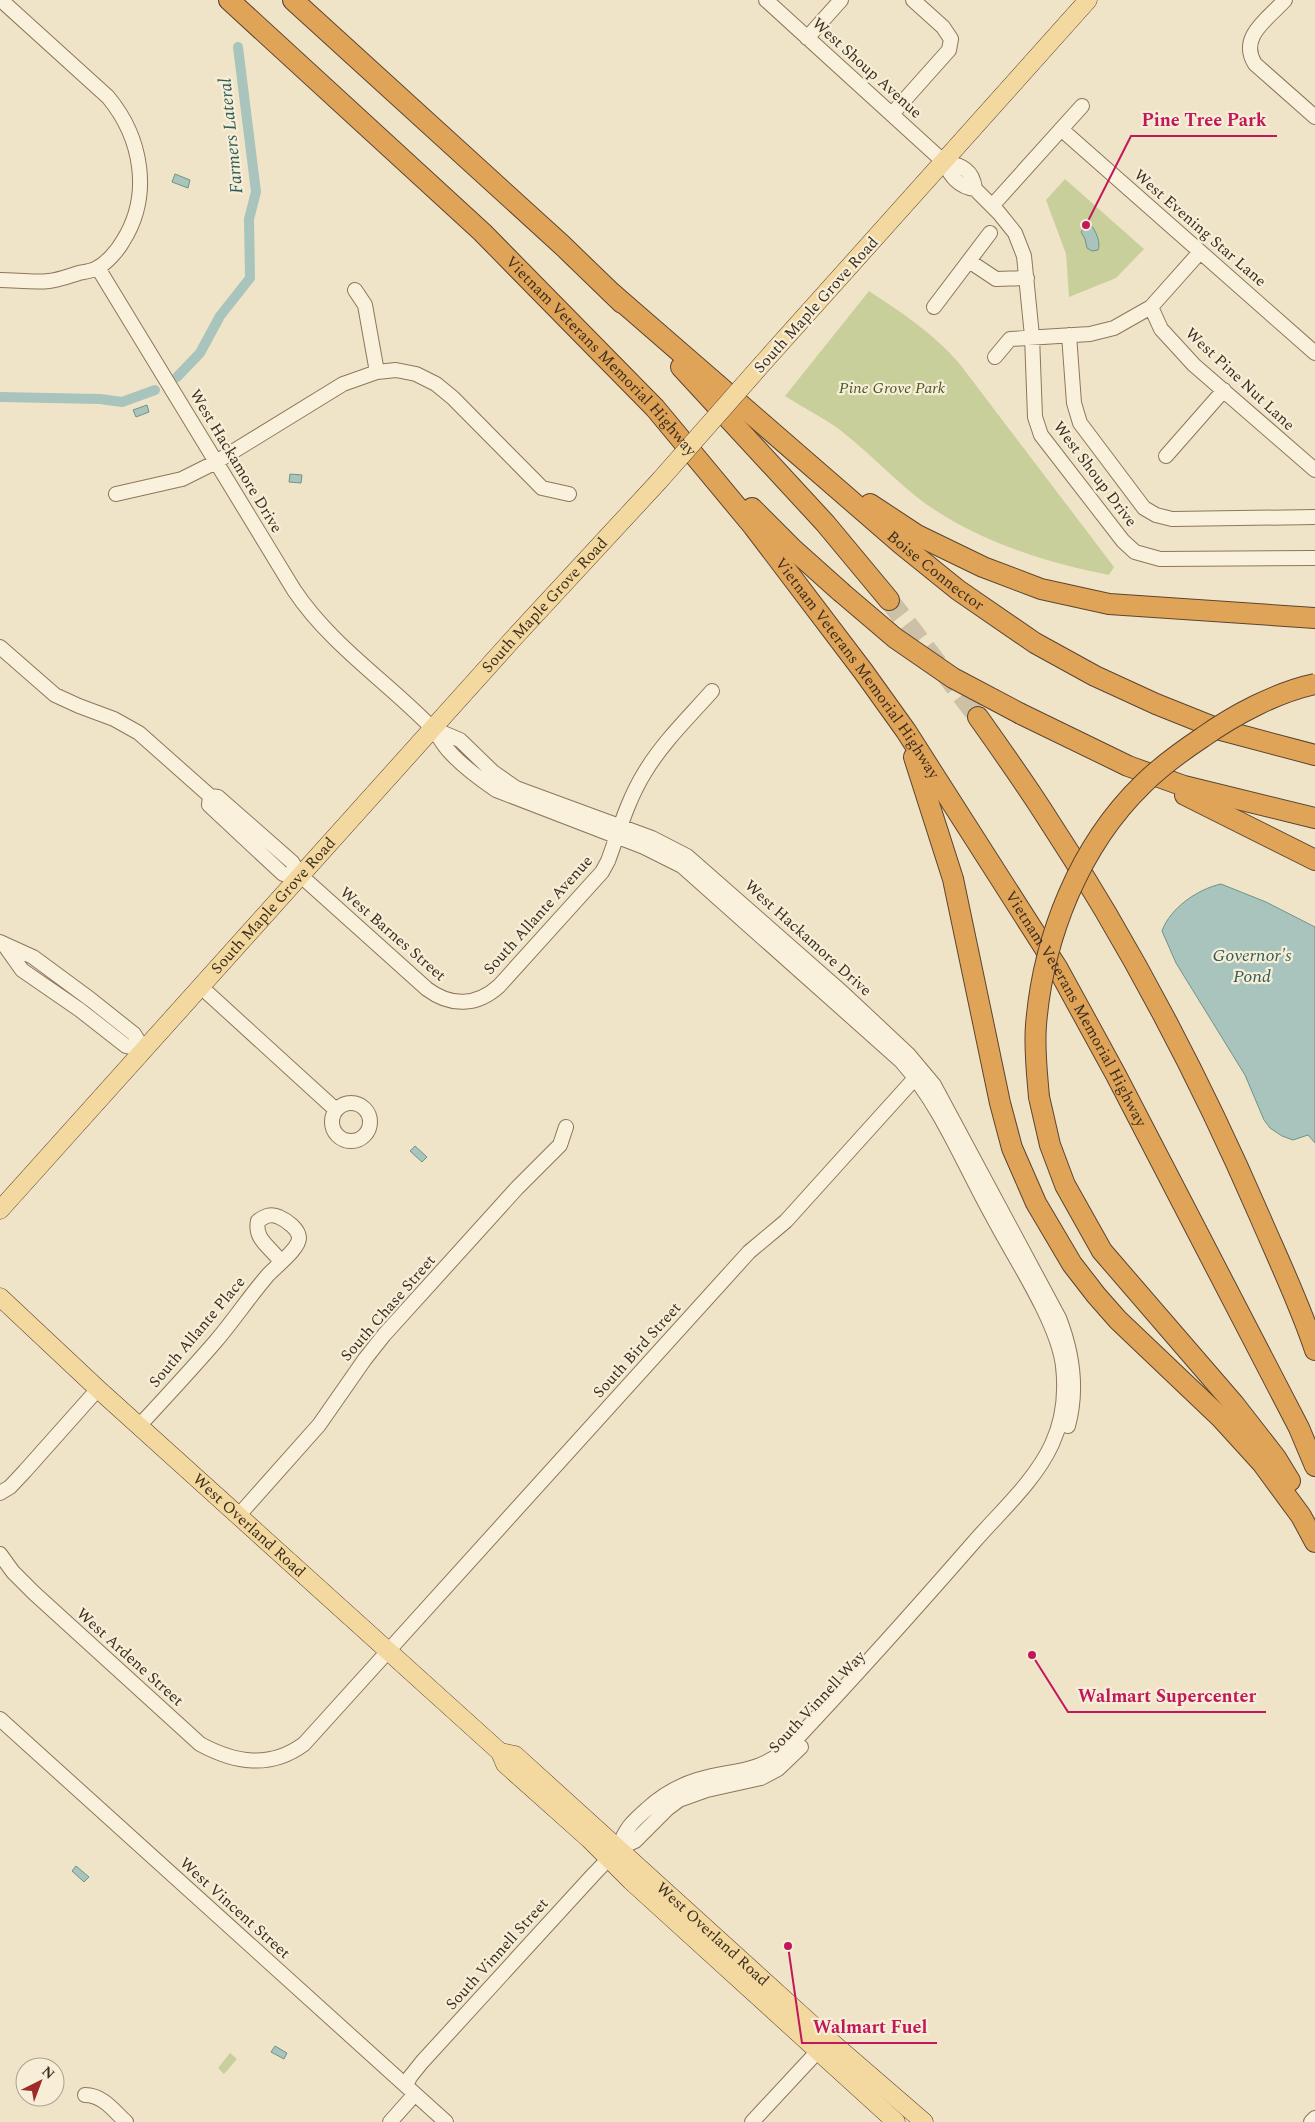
<svg xmlns="http://www.w3.org/2000/svg" width="1315" height="2122" viewBox="0 0 1315 2122" font-family="Spectral,serif">
<style>
.green{fill:#c9cf9b}
.water{fill:#a9c4bc;stroke:#6f938a}
.lines{fill:none;stroke-linecap:round;stroke-linejoin:round}
.canal{stroke:#a9c4bc;stroke-width:10}
.highway-tunnel{stroke:#ccc0a6;stroke-width:20;stroke-dasharray:20 10;stroke-linecap:butt}
.minor-casing{stroke:#8d765c;stroke-width:16}
.major-casing{stroke:#5b4430;stroke-width:19}
.highway-casing{stroke:#5b4430;stroke-width:22}
.minor{stroke:#faf1dc;stroke-width:14}
.major{stroke:#f3d9a0;stroke-width:18}
.highway{stroke:#e0a458;stroke-width:20}
.major-bridge-casing{stroke:#5b4430;stroke-width:19;stroke-linecap:butt}
.highway-bridge-casing{stroke:#5b4430;stroke-width:22;stroke-linecap:butt}
.major-bridge{stroke:#f3d9a0;stroke-width:18}
.highway-bridge{stroke:#e0a458;stroke-width:20}
.labels{text-anchor:middle;dominant-baseline:central;stroke-width:4.5;stroke-linejoin:round;paint-order:stroke}
.street-label{font-size:16px;fill:#3d2e20;stroke:#f7eed8}
.park-label{font-size:16px;font-style:italic;fill:#4d5a26;stroke:#f7eed8}
.water-label{font-size:18px;font-style:italic;fill:#2f5d5a;stroke:#f7eed8}
.leader{fill:none;stroke:#c2185b;stroke-width:2}
.callout-dot{fill:#c2185b;stroke:#f7eed8;stroke-width:2}
.callout-label{font-size:18px;text-anchor:middle;font-weight:bold;fill:#c2185b;stroke:#f7eed8;stroke-width:4.5;stroke-linejoin:round;paint-order:stroke}
</style>
<rect width="100%" height="100%" fill="#f0e4c8"/>
<path class="green" d="M1065,179L1144,249L1116,278L1069,297L1066,254L1046,200Z
M869,291C901,312 934,334 959,363L1114,567L1109,575C1045,562 980,542 926,504C896,482 870,453 840,430C823,417 803,408 785,396Z
M230,2053L237,2059L224,2074L218,2068Z"/>
<path class="water" d="M175,174L190,180L188,188L172,182Z
M1086,225H1091C1096,231 1101,243 1098,250L1092,251L1087,248L1085,239L1081,232Z
M147,405L149,412L136,417L133,410Z
M290,474L302,475L301,483L289,482Z
M1221,884L1266,902L1315,927V1143L1308,1135L1293,1140L1282,1136L1270,1128L1264,1120L1245,1075L1176,963L1162,931C1170,908 1198,889 1221,884Z
M415,1146L427,1157L422,1162L410,1151Z
M76,1866L89,1877L84,1882L72,1871Z
M275,2046L287,2053L284,2059L271,2052Z"/>
<g class="lines">
<path class="canal" d="M177,377L200,353L220,316L250,278L249,219L256,192L238,47
M0,397L100,399L122,402L155,390"/>
<path class="highway-tunnel" d="M889,600L978,717"/>
<defs>
<path id="minor" d="M766,0L944,162C951,177 959,187 975,189C973,170 962,165 944,162
M1285,0C1268,19 1238,37 1255,64L1315,117
M807,38L841,0
M892,114L949,50L951,39L943,27L913,0
M1061,129L1315,353
M975,189L999,213L1015,233L1024,256L1032,336L1035,417L1041,435L1123,541L1135,552L1160,559L1315,558
M992,206L1082,106
M969,261L996,279L1027,278
M98,268L294,590C330,644 386,681 431,727C438,734 442,744 449,751C462,766 480,779 496,790L644,847L682,866L901,1061C942,1107 964,1166 994,1219C1015,1259 1058,1323 1063,1366C1066,1392 1063,1420 1052,1444C1035,1481 1001,1511 974,1542C913,1612 851,1681 787,1749C754,1775 733,1769 697,1780C678,1786 661,1796 647,1809C631,1823 625,1829 618,1849
M0,280C16,280 34,283 49,281C59,280 69,276 79,273C84,272 92,271 97,268C107,263 118,250 123,241C152,195 142,138 108,97L1,0
M355,290L365,305L377,372
M934,307L990,233
M1151,307L1161,329L1194,365L1315,470
M1069,335L1074,403L1080,423L1144,508L1156,515L1172,519L1315,517
M995,357L1010,339L1090,334L1114,328L1151,307L1200,252
M1166,456L1224,390
M116,494L182,479L216,462L343,384L377,372L396,370L416,374L436,384L453,398L542,488L569,494
M0,647L55,695L79,706L114,719L139,733L210,796L218,797L292,862L300,875L427,989C451,1007 477,1006 499,986L602,872L608,861C619,831 628,799 645,772C663,742 689,717 712,691
M434,729L460,740L493,772L516,788L652,838L687,856L844,994L908,1054L934,1085L1059,1318C1073,1354 1078,1389 1068,1426
M210,796L209,805L283,874L300,875
M0,942L33,957L90,999L134,1034L144,1050
M5,946L22,970L80,1010L126,1046L144,1050
M200,986L336,1110
M332 1122a19 19 0 1 1 38 0a19 19 0 1 1-38 0Z
M139,1426C165,1398 191,1370 216,1341C234,1320 249,1297 268,1275C275,1267 299,1249 299,1238C299,1229 286,1220 279,1217C271,1213 265,1216 258,1221C254,1240 271,1247 280,1261
M0,1493L10,1487L25,1471L98,1389
M239,1515L319,1425L365,1359L384,1335L517,1188L560,1145L566,1127
M0,1554L13,1572L34,1593L200,1744C235,1763 270,1769 304,1744L749,1252L786,1221L916,1077
M0,1719L446,2122
M406,2086L410,2077L422,2062L593,1875L618,1849L635,1841L667,1809L679,1800L707,1790L761,1778L778,1769L801,1747
M85,2095C103,2095 114,2111 126,2122
M390,2122L415,2094
M752,2122L818,2051
M1311,2122L1315,2118"/>
<g id="major">
<path d="M763,363L1088,0"/>
<path id="s1" d="M0,1210L512,640L660,480"/>
<path id="s2" d="M0,1297L98,1389L500,1752L505,1764L589,1839L631,1881L896,2122"/>
<path id="s3" d="M500,1752L515,1755L828,2039L924,2122"/>
</g>
<g id="highway">
<path id="s4" d="M229,0L482,232L655,408L753,526L863,671L906,731L1058,969L1116,1075L1299,1428L1315,1466"/>
<path d="M293,0L562,245L622,303"/>
<path id="s5" d="M613,294L901,544L958,590L1035,643L1095,676L1156,704L1221,730L1315,755"/>
<path d="M681,367L825,523L889,600"/>
<path d="M870,504L917,535L983,567L1041,589L1109,604L1315,618"/>
<path d="M752,508L794,550L841,592"/>
<path d="M1021,714L1128,766L1184,786L1315,818"/>
<path d="M978,717C1000,748 1022,779 1042,810C1127,939 1199,1076 1260,1217C1279,1261 1300,1305 1315,1350"/>
<path d="M914,757L953,879L1000,1103L1012,1148L1036,1203L1072,1264L1096,1295L1118,1320L1221,1418L1262,1463L1301,1516L1315,1542"/>
<path d="M1185,795L1315,860"/>
<path d="M1039,1097L1050,1145L1065,1185L1102,1251L1234,1404L1276,1458L1290,1481"/>
</g>
</defs>
<use href="#minor" class="minor-casing"/>
<use href="#major" class="major-casing"/>
<use href="#highway" class="highway-casing"/>
<use href="#minor" class="minor"/>
<use href="#major" class="major"/>
<use href="#highway" class="highway"/>
<defs>
<path id="major-bridge" d="M660,480L763,363"/>
<path id="highway-bridge" d="M841,592L895,638L953,678L1021,714
M1039,1097C1037,1073 1034,1049 1036,1025C1043,938 1079,846 1143,784C1161,766 1182,751 1203,737C1234,715 1277,692 1315,684"/>
</defs>
<use href="#major-bridge" class="major-bridge-casing"/>
<use href="#highway-bridge" class="highway-bridge-casing"/>
<use href="#major-bridge" class="major-bridge"/>
<use href="#highway-bridge" class="highway-bridge"/>
</g>
<g class="labels">
<g class="street-label">
<text transform="translate(867 68) rotate(42)">West Shoup Avenue</text>
<text transform="translate(1200 228) rotate(41)">West Evening Star Lane</text>
<text transform="translate(816 305) rotate(-48)">South Maple Grove Road</text>
<text stroke="none"><textPath href="#s4" startOffset="515">Vietnam Veterans Memorial Highway</textPath></text>
<text transform="translate(1240 379) rotate(43)">West Pine Nut Lane</text>
<text transform="translate(236 461) rotate(59)">West Hackamore Drive</text>
<text transform="translate(1095 474) rotate(53)">West Shoup Drive</text>
<text stroke="none"><textPath href="#s5" startOffset="425">Boise Connector</textPath></text>
<text stroke="none"><textPath href="#s1" startOffset="814">South Maple Grove Road</textPath></text>
<text stroke="none"><textPath href="#s4" startOffset="920">Vietnam Veterans Memorial Highway</textPath></text>
<text stroke="none"><textPath href="#s1" startOffset="409">South Maple Grove Road</textPath></text>
<text transform="translate(538 915) rotate(-48)">South Allante Avenue</text>
<text transform="translate(393 934) rotate(41)">West Barnes Street</text>
<text transform="translate(808 938) rotate(42)">West Hackamore Drive</text>
<text stroke="none"><textPath href="#s4" startOffset="1325">Vietnam Veterans Memorial Highway</textPath></text>
<text transform="translate(388 1308) rotate(-49)">South Chase Street</text>
<text transform="translate(197 1332) rotate(-50)">South Allante Place</text>
<text transform="translate(637 1350) rotate(-48)">South Bird Street</text>
<text stroke="none"><textPath href="#s2" startOffset="338">West Overland Road</textPath></text>
<text transform="translate(130 1657) rotate(42)">West Ardene Street</text>
<text transform="translate(817 1702) rotate(-47)">South Vinnell Way</text>
<text transform="translate(235 1908) rotate(42)">West Vincent Street</text>
<text stroke="none"><textPath href="#s3" startOffset="282">West Overland Road</textPath></text>
<text transform="translate(497 1954) rotate(-48)">South Vinnell Street</text>
</g>
<g class="park-label">
<text x="892" y="388">Pine Grove Park</text>
</g>
<g class="water-label">
<text transform="translate(231 136) rotate(-96)">Farmers Lateral</text>
<text x="1252" y="955">Governor's<tspan x="1252" dy="21">Pond</tspan></text>
</g>
</g>
<path class="leader" d="M1086 225L1131 136H1277M1032 1655L1068 1712H1266M788 1946L802 2043H937"/>
<g class="callout-dot">
<circle cx="1086" cy="225" r="5"/>
<circle cx="1032" cy="1655" r="5"/>
<circle cx="788" cy="1946" r="5"/>
</g>
<g class="callout-label">
<text x="1204" y="126">Pine Tree Park</text>
<text x="1167" y="1702">Walmart Supercenter</text>
<text x="870" y="2033">Walmart Fuel</text>
</g>
<g transform="translate(40 2082) rotate(42)"><circle r="24" fill="#f7eed8" stroke="#ada18e"/>
<path d="M0-4L9 19L0 12L-9 19Z" fill="#9e2a2b"/>
<text y="-8" font-size="14" font-weight="bold" text-anchor="middle" fill="#3d2e20">N</text>
</g>
</svg>
